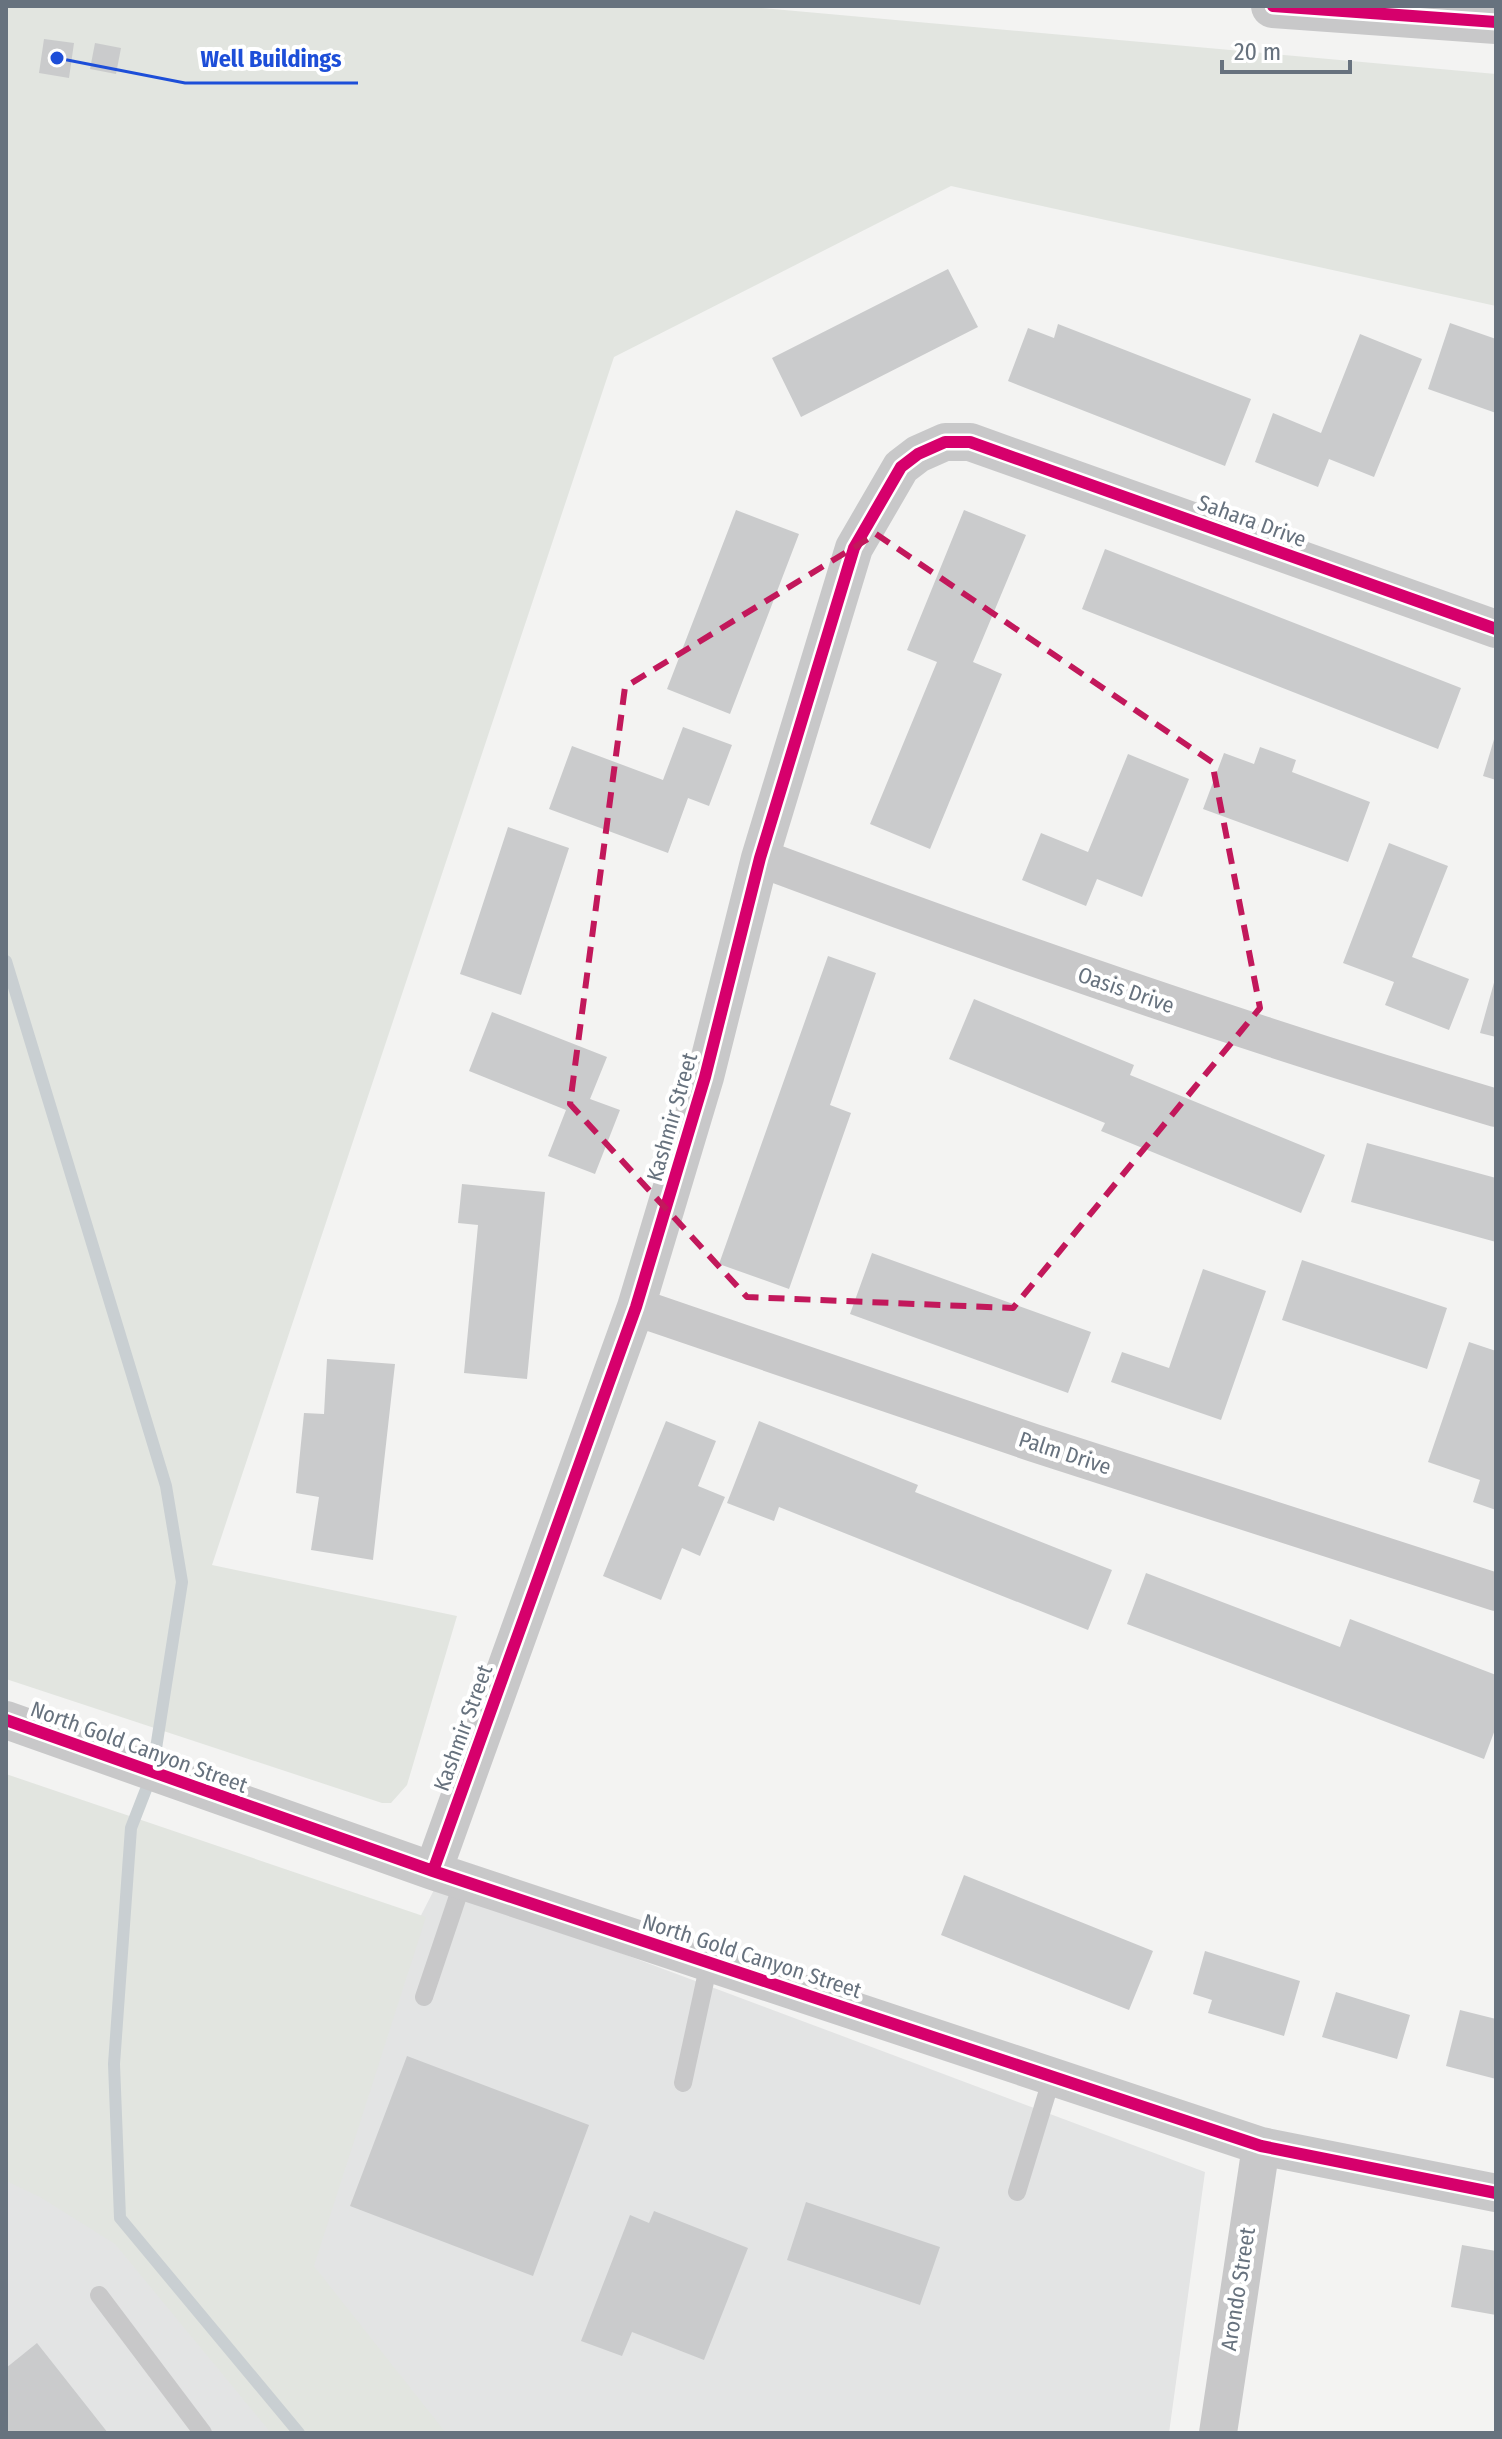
<svg xmlns="http://www.w3.org/2000/svg" width="1502" height="2439" viewBox="0 0 1502 2439" font-family="'Fira Sans Condensed',sans-serif">
<style>
.built{fill:#e3e4e4}
.green{fill:#e2e5e0}
.lines{fill:none;stroke-linecap:round;stroke-linejoin:round}
.stream{stroke:#c9cfd2;stroke-width:12}
.building{fill:#cacbcc}
.service{stroke:#c8c8c9;stroke-width:18}
.minor{stroke:#c8c8c9;stroke-width:38}
.tertiary{stroke:#c8c8c9;stroke-width:44}
.cycleway-casing{stroke:#fff;stroke-width:17}
.cycleway{stroke:#d6006c;stroke-width:12}
.marked{fill:none;stroke:#c2185b;stroke-width:6;stroke-dasharray:16 10;stroke-linejoin:round}
.labels{text-anchor:middle;dominant-baseline:central;stroke-width:8;stroke-linejoin:round;paint-order:stroke}
.street-label{font-size:22px;fill:#67727e;stroke:#fff}
.leader{fill:none;stroke:#1d4ed8;stroke-width:3}
.callout-dot{fill:#1d4ed8;stroke:#fff;stroke-width:3}
.callout-label{font-size:24px;text-anchor:middle;font-weight:bold;fill:#1d4ed8;stroke:#fff;stroke-width:8;stroke-linejoin:round;paint-order:stroke}
</style>
<rect width="100%" height="100%" fill="#f3f3f2"/>
<path class="built" d="M6,1800L18,1804L305,2433H6Z
M437,1884L1205,2172L1169,2433H415L291,2257L411,1935Z"/>
<path class="green" d="M6,6H740L1496,74V306L951,186L614,357L212,1565L457,1616L407,1785L391,1803H382L6,1679Z
M6,1774L426,1917L314,2266L446,2433H271L115,2244L40,2197L6,2181Z"/>
<g class="lines">
<path class="stream" d="M6,961L166,1486L182,1582L152,1774L131,1828L114,2064L120,2218L299,2433"/>
</g>
<path class="building" d="M44,39L74,43L69,78L39,73Z
M95,43L121,48L116,74L90,69Z
M948,269L978,327L801,417L772,358Z
M1450,323L1496,339V413L1428,389Z
M1058,324L1251,399L1225,466L1008,381L1028,328L1054,338Z
M1360,334L1422,359L1374,477L1329,459L1318,487L1255,462L1273,413L1321,433Z
M736,510L799,534L730,714L667,689Z
M964,510L1026,535L973,662L1002,674L930,849L870,824L937,662L907,650Z
M1105,549L1461,688L1438,749L1082,609Z
M683,727L732,745L709,806L688,798L668,853L549,809L572,746L663,780Z
M1495,736H1496V780L1483,776Z
M1260,747L1296,760L1292,772L1370,802L1348,862L1203,809L1224,753L1254,764Z
M1128,754L1189,779L1142,897L1097,879L1086,906L1022,880L1041,833L1088,852Z
M508,827L569,848L521,995L460,974Z
M1389,843L1448,866L1412,957L1469,979L1449,1030L1385,1005L1394,982L1343,963Z
M828,956L876,973L830,1105L851,1113L789,1289L719,1264Z
M1495,979H1496V1037L1480,1033Z
M974,999L1134,1065L1130,1075L1325,1155L1301,1213L1101,1131L1105,1123L949,1059Z
M492,1012L607,1057L590,1099L620,1110L595,1174L548,1156L566,1110L469,1071Z
M1367,1143L1496,1178V1242L1351,1202Z
M462,1184L545,1192L527,1379L464,1373L478,1225L458,1223Z
M872,1253L1091,1332L1068,1393L850,1314Z
M1302,1260L1447,1308L1427,1369L1282,1320Z
M1203,1269L1266,1291L1221,1420L1111,1382L1122,1352L1169,1368Z
M1469,1342L1496,1351V1510L1473,1502L1480,1480L1428,1462Z
M327,1359L395,1364L373,1560L311,1550L319,1497L296,1493L304,1413L324,1414Z
M666,1421L716,1441L698,1486L725,1497L700,1556L682,1548L661,1600L603,1576Z
M759,1421L918,1485L915,1492L1112,1570L1088,1630L779,1507L774,1521L727,1503Z
M1146,1573L1340,1647L1350,1619L1496,1675V1727L1484,1759L1127,1624Z
M964,1875L1153,1951L1129,2010L941,1935Z
M1205,1951L1300,1981L1284,2036L1208,2013L1212,2000L1193,1994Z
M1336,1992L1410,2015L1397,2059L1322,2037Z
M1460,2010L1496,2019V2079L1446,2066Z
M407,2056L589,2125L533,2276L350,2206Z
M806,2202L940,2247L920,2305L787,2260Z
M654,2211L748,2248L704,2360L632,2332L622,2356L581,2341L630,2215L649,2223Z
M1462,2245L1496,2251V2315L1451,2307Z
M37,2343L108,2433H6V2368Z"/>
<g class="lines">
<path class="service" d="M424,1997L463,1881
M683,2083L709,1963
M1017,2192L1052,2077
M99,2295L203,2433"/>
<path class="minor" d="M760,858C1003,949 1247,1034 1496,1108
M636,1307L1034,1443L1496,1592
M6,1720L433,1871L1261,2146L1496,2193
M433,1871L636,1307L705,1077L760,858L854,548L901,467L918,454L945,442H970L1496,629
M1218,2433L1261,2146"/>
<path class="tertiary" d="M1273,6L1496,22"/>
<defs>
<path id="cycleway" d="M1273,6L1496,22
M6,1720L433,1871L1261,2146L1496,2193
M433,1871L636,1307L705,1077L760,858L854,548L901,467L918,454L945,442H970L1496,629"/>
</defs>
<use href="#cycleway" class="cycleway-casing"/>
<use href="#cycleway" class="cycleway"/>
</g>
<path class="marked" d="M876,534L1212,762L1260,1008L1013,1308L747,1297L570,1104L625,687Z"/>
<g class="labels">
<g class="street-label">
<text transform="translate(1252 521) rotate(20)">Sahara Drive</text>
<text transform="translate(1126 990) rotate(19)">Oasis Drive</text>
<text transform="translate(672 1117) rotate(-74)">Kashmir Street</text>
<text transform="translate(1065 1453) rotate(18)">Palm Drive</text>
<text transform="translate(463 1728) rotate(-70)">Kashmir Street</text>
<text transform="translate(139 1747) rotate(20)">North Gold Canyon Street</text>
<text transform="translate(752 1956) rotate(18)">North Gold Canyon Street</text>
<text transform="translate(1238 2289) rotate(-81)">Arondo Street</text>
</g>
</g>
<path class="leader" d="M57 58L185 83H358"/>
<circle class="callout-dot" cx="57" cy="58" r="8"/>
<g class="callout-label">
<text x="271" y="67">Well Buildings</text>
</g>
<rect width="1502" height="2439" fill="none" stroke="#67727e" stroke-width="16"/>
<path d="M1222 60v12h128v-12" fill="none" stroke="#67727e" stroke-width="4"/>
<text x="1234" y="60" font-size="24" fill="#67727e" stroke="#ffffff" stroke-width="6" paint-order="stroke">20 m</text>
</svg>
